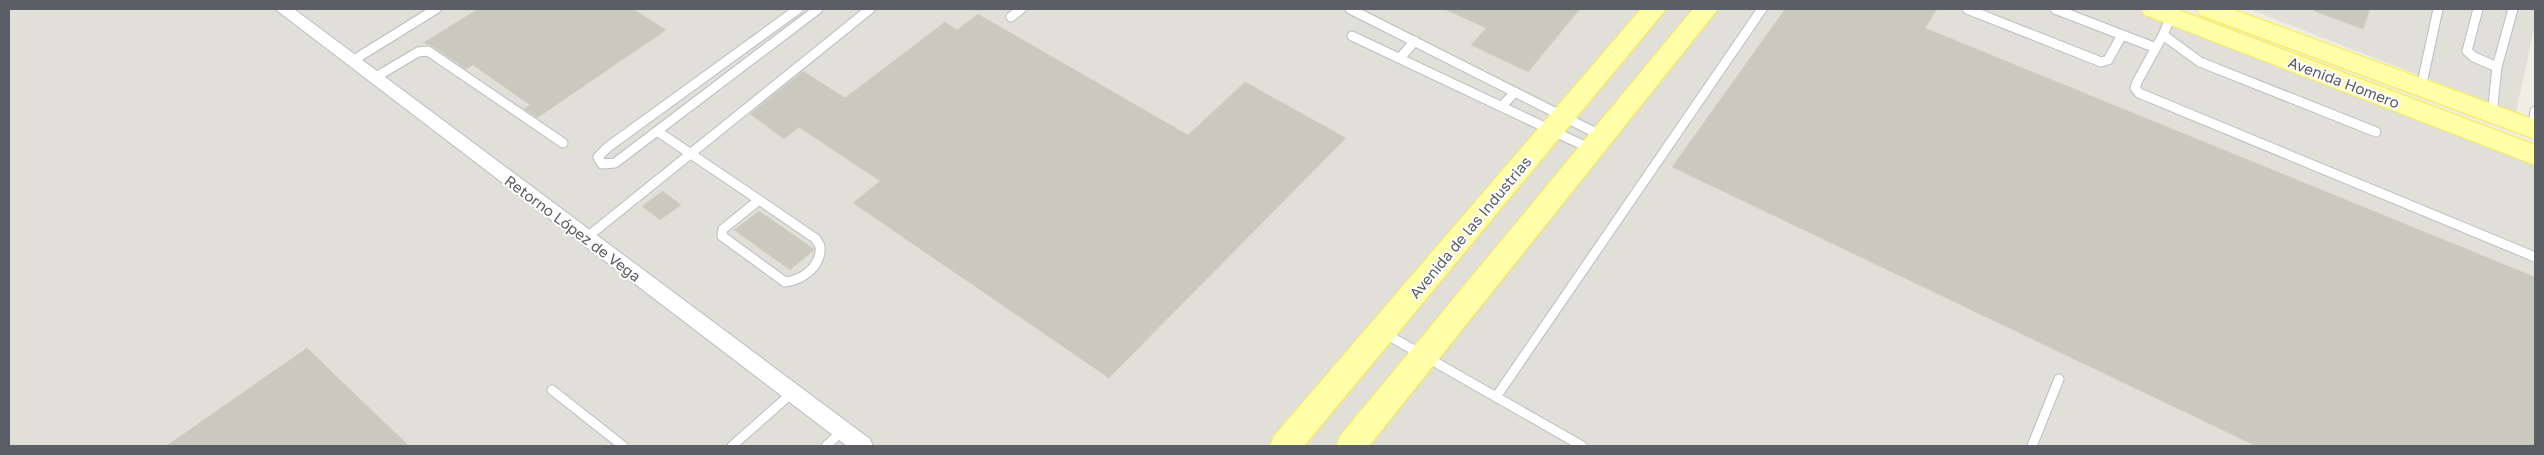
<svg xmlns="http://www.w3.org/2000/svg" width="2544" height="455" viewBox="0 0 2544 455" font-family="'Golos Text',sans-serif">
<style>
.industrial{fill:#e0e0d8}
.building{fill:#cac9c0;stroke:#d4d2c1}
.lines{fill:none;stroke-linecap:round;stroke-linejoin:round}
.service-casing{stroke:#bbbcc3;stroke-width:11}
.minor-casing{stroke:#bbbcc3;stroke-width:2}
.primary-casing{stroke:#fce94f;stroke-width:2}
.service{stroke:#fff;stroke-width:9}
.minor{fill:#fff;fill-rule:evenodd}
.primary{fill:#feffa8;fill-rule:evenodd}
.labels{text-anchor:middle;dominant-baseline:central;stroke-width:4;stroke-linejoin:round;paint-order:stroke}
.street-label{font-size:15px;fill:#5b5e65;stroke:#fff}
</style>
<rect width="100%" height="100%" fill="#efeee3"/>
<path class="industrial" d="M9,9H2145L2535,157V446H9Z
M2249,9H2535V24L2516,113Z"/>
<path class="building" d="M478,9H633L666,30L537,118L524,109L530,105L473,65L466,69L432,46L423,43Z
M1444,9H1580L1528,72L1471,45L1486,28Z
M1785,9H1937L1925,28L2535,277V446H2256L1672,167Z
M2314,9H2370L2363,29L2314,11Z
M978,14L1188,135L1245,82L1346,138L1109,378L853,203L880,181L799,127L784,139L750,114L803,71L845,98L945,22L957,30Z
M663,191L681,205L660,220L642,206Z
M759,211L814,249V250L790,270L734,230Z
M307,348L409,446H166Z"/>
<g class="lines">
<defs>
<path id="service" d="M798,9L608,147L598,157L602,164L615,163L818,9
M1350,9L1602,136
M1967,9L2101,62L2108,60L2122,35
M2055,9L2156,48
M2174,9L2163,35L2137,82L2135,88L2139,93L2535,257
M2478,9L2467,51L2474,57L2497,67
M1011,17L1021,9
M2163,35L2200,62L2376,132
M1352,36L1591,149
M1400,58L1415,41
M352,61L436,9
M374,78L418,52L428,51L563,143
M2421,88L2438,9
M1502,106L1515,92
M2492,114L2497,67L2513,9
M2532,129L2535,111
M657,131L759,200
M759,200L816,239L820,246C822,265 804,280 785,282L722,236L723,229Z
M586,238L870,9
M1384,333L1582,446
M552,390L623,446
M1496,397L1762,9
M732,446L792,393
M826,446L842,431
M2032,446L2059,379"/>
<path id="minor" d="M275,9H294L870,439L873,446H847Z"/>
<path id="primary" d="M1641,9H1666L1304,446H1270L1274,436Z
M1693,9H1718L1369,446H1336L1340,436Z
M2141,9H2176L2535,145V165L2145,15Z
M2196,9H2232L2535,120V139L2200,15Z"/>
</defs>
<use href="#service" class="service-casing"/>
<use href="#minor" class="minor-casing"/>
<use href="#primary" class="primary-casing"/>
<use href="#service" class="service"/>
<use href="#minor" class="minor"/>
<use href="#primary" class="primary"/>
</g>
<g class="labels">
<g class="street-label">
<text transform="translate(2344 82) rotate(21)">Avenida Homero</text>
<text transform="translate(1470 227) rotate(-50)">Avenida de las Industrias</text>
<text transform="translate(573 228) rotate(37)">Retorno López de Vega</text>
</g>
</g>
<rect width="2544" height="455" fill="none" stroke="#5b5e65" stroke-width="20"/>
</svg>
